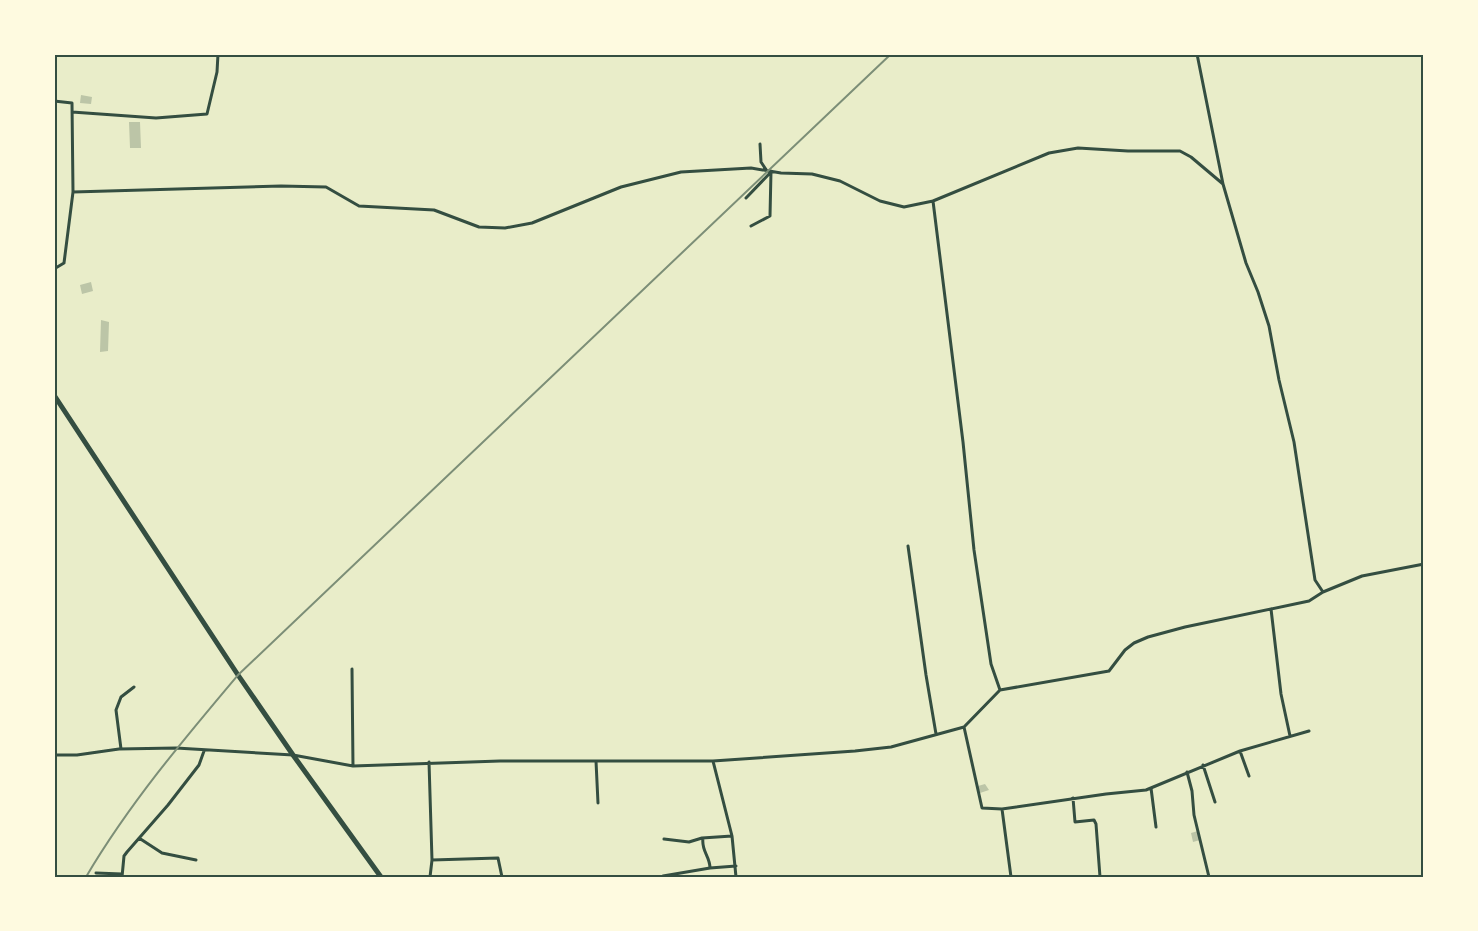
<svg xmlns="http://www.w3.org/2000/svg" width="1478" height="931" viewBox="0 0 1478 931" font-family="'Asap Condensed',sans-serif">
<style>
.building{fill:#bcc5a7}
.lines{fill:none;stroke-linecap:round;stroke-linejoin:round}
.minor{stroke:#344e41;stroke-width:3}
.trunk{stroke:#344e41;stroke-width:5}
.rail{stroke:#7c8e77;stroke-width:2}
.neatline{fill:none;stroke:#344e41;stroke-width:2}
</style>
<rect width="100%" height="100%" fill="#e9edc9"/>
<path class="building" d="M81,95L92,97L91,104L80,103Z
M129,122H140L141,148H130Z
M91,282L93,291L82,294L80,285Z
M101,320L109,322L108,351L100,352Z
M985,784L989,790L980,793L978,786Z
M1198,831L1200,840L1193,842L1191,833Z"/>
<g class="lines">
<path class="minor" d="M1197,54L1223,184
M54,101L72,103L73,192
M72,112L156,118L207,114L217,72L218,54
M760,144L761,162L767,171
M746,198L770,173
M751,226L770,216L771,171
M54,269L64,263L73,192L281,186L326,187L359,206L434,210L479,227L505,228L532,223L621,187L681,172L751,168L781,173L812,174L840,181L880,201L904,207L933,201L963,442L974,550L991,664L1000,690
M908,546L926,675L936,734
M1323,592L1362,576L1424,564
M1271,609L1281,694L1290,736
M352,669L353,766
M964,727L982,808L1002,809L1011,877
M121,749L116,710L121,697L134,687
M1240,751L1249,776
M54,755H77L119,749L176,748L293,755L353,766L500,761H713L855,751L891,747L964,727L1000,690L1109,671L1125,650L1134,643L1148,637L1185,627L1309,601L1323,592L1315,580L1294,442L1279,380L1269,326L1258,292L1246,263L1223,184L1191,157L1180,151H1128L1078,148L1049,153L933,201
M596,761L598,803
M713,761L732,836L736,877
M429,762L432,860L430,877
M1203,765L1215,802
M1187,772L1192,791L1194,815L1209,877
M1151,788L1156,827
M1073,798L1075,822L1094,820L1096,824L1100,877
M1002,809L1106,794L1146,790L1240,751L1309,731
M139,838L162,853L196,860
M703,838C701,851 710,856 710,868
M664,839L689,842L702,838L732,836
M432,860L498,858L502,877
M96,873L122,874
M663,876L710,868L736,866
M122,877L124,856L127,852L168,805L199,765L204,751"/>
<path class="trunk" d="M54,395L238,675L293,755L381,877"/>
<path class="rail" d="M86,877C129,804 184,739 238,675L891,54"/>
</g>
<rect width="1478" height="931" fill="none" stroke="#fefae0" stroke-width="111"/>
<rect x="56" y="56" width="1366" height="820" class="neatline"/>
</svg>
